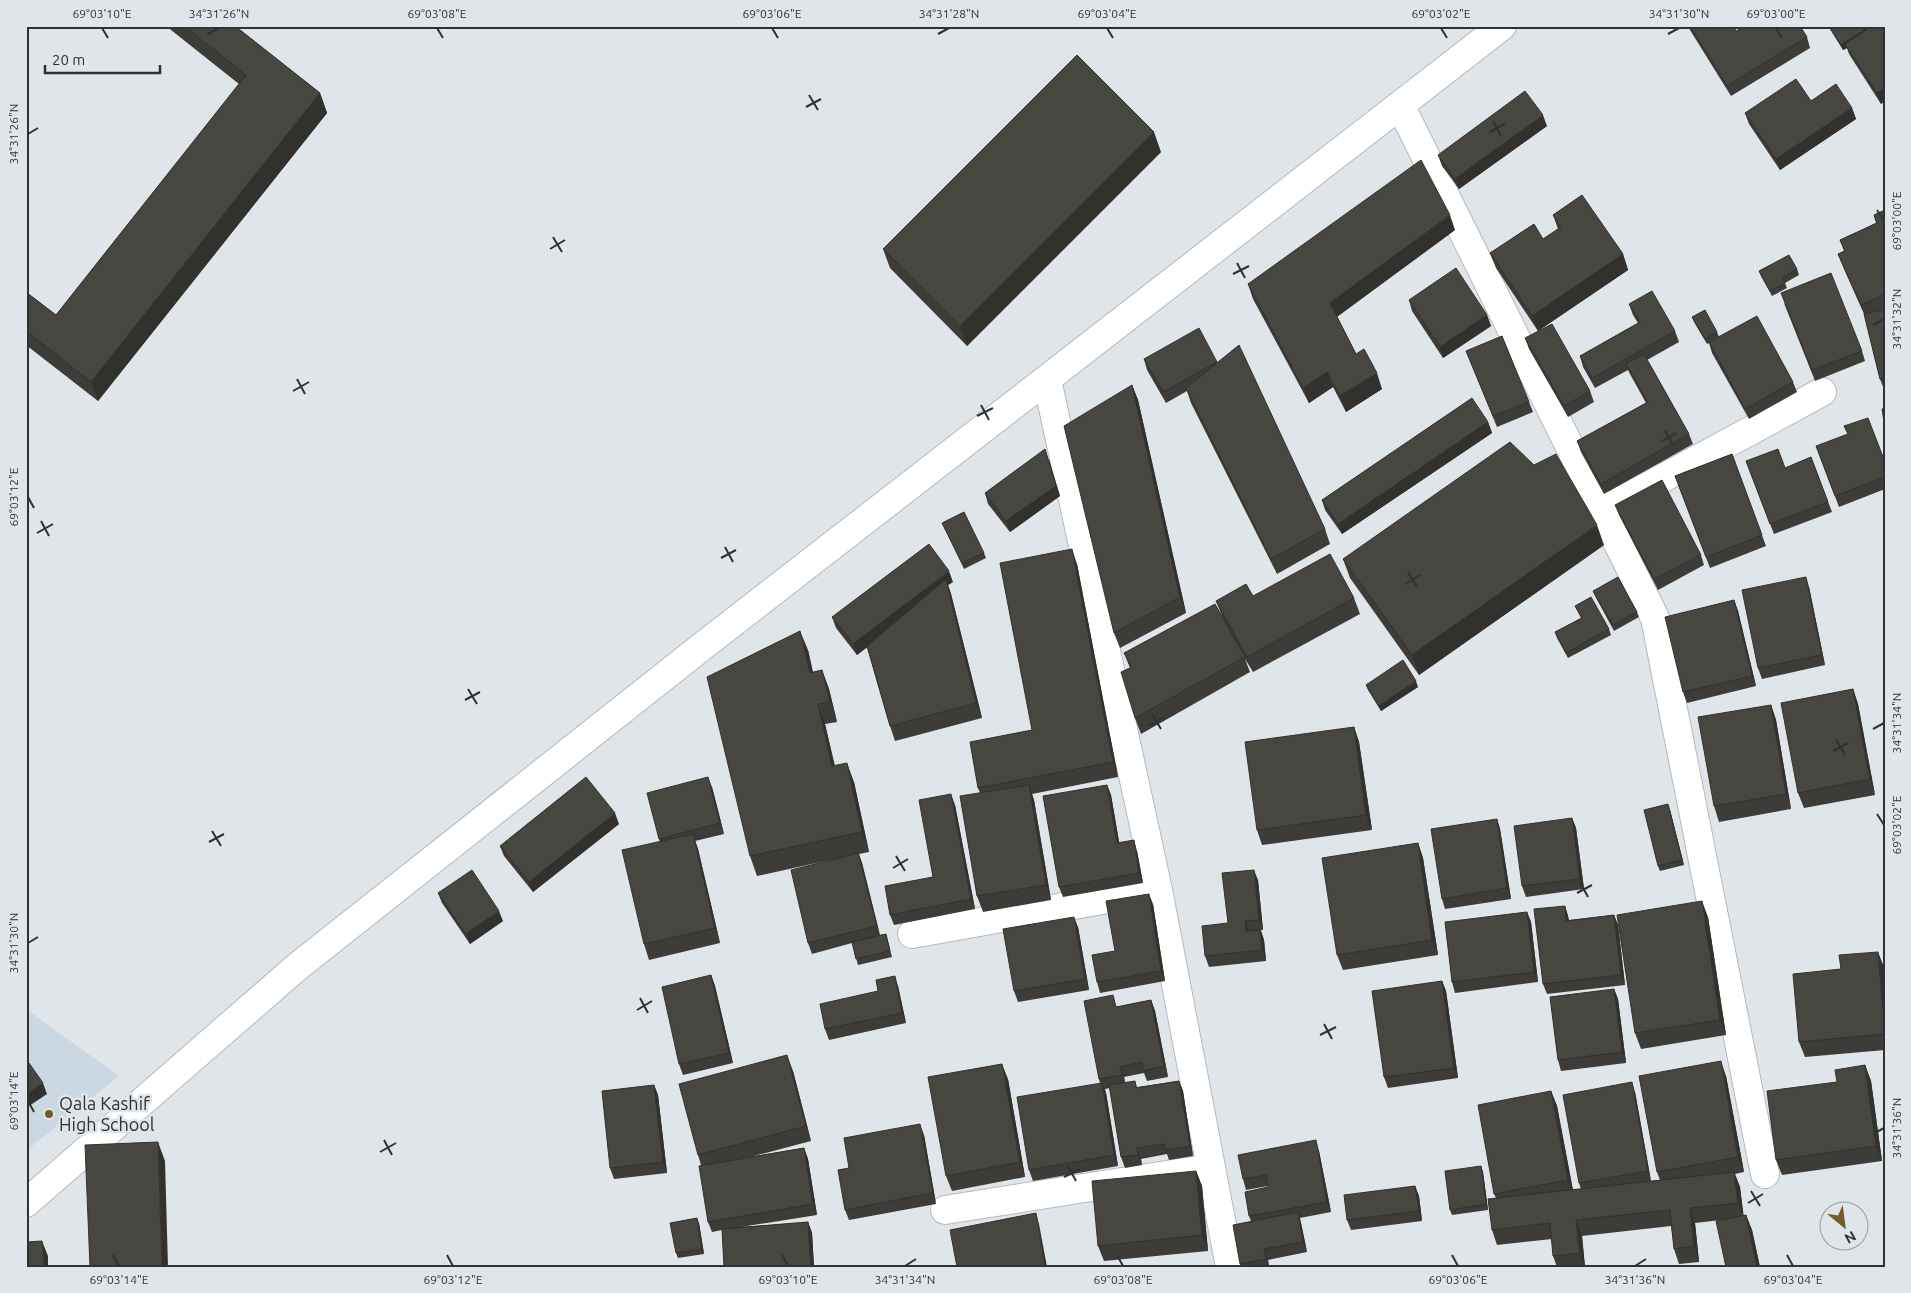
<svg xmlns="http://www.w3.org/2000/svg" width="1911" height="1293" font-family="Ubuntu,sans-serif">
<rect width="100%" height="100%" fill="#e0e5e9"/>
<path fill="#ccd8e1" d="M26,1009L119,1076L26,1151Z"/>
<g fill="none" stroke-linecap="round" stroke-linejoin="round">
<g stroke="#b4b9bd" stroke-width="30">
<path id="minor" d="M1400,105L1655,618L1765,1174
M1047,380L1158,890L1230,1267
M1602,511L1822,392
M912,934L1158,890
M26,1203L297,967L704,645L1502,26
M945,1210L1211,1168"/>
</g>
<use href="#minor" stroke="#fff" stroke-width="28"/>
</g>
<path fill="#3e3c38" d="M166,26H235L320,93L327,113L98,401L26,345V292L56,315L239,84Z
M1689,26H1733L1736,31L1807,37L1810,48L1731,96L1690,30Z
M1828,26H1885V101L1881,104L1849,54L1847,48L1843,50Z
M1811,101L1852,108L1856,119L1780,170L1749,124L1745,113Z
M1547,126L1459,189L1442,166L1438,155Z
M1161,152L967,346L890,268L883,249Z
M1885,210V392L1880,379L1864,314L1844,269L1838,254L1844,251L1840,240L1876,223L1874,215Z
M1553,215L1623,254L1628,270L1538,331L1496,268L1490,253L1543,239L1558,229Z
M1455,230L1337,317L1356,354L1382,389L1346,412L1333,387L1309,403L1253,299L1248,284Z
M1797,269L1799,275L1785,283L1787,288L1772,296L1761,276L1759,271Z
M1409,300L1487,315L1491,326L1443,358L1412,311Z
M1784,303L1862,351L1865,361L1815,381Z
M1629,304L1675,331L1679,342L1647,360L1689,434L1693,444L1604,494L1581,452L1577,441L1646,403L1630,374L1628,370L1595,388L1583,367L1580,356L1638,323L1633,315Z
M1692,317L1717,332L1719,337L1793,382L1797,392L1749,419L1712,353L1709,343L1707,344L1694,322Z
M1525,338L1590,391L1594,402L1568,417L1529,349Z
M1466,351L1529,402L1533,412L1497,427Z
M1144,359L1218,362L1325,529L1330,544L1277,574L1191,403L1187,391L1166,403L1147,370Z
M1132,385L1138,400L1186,613L1120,648L1114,633Z
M1488,422L1492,433L1342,534L1325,510L1322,500Z
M1816,446L1885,462V489L1839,507Z
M1732,454L1766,546L1710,568L1675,476Z
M1811,457L1832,512L1774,534L1746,461L1785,468Z
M1049,459L1060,496L1010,532L988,504L985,493Z
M1615,505L1701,555L1704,565L1658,590L1619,515Z
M942,523L984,553L986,558L964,569Z
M1604,545L1419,675L1350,578L1343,559Z
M1077,564L1118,777L1032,794L1034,800L1051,900L983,912L977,896L980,793L978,788L1032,730Z
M953,582L948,585L951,594L982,718L895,741L890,726L867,647L857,655L836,628L832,617Z
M1809,587L1825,665L1762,679L1758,668Z
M1593,591L1637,612L1639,617L1614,631L1595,596Z
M1253,596L1354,598L1360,614L1253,672L1245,659L1250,672L1141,734L1135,718L1130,668L1124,653L1222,616L1216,601Z
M1734,600L1738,611L1756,686L1687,703L1683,692Z
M1575,606L1609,629L1611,635L1568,658L1557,638L1555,632L1581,618Z
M808,650L813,672L822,670L829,689L837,722L825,724L835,766L854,782L869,852L859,854L862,863L880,935L886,934L892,957L858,965L852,943L812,954L808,943L830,860L757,876L750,856Z
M1366,685L1418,687L1381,711L1368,690Z
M1853,689L1858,704L1875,795L1804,808L1798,793Z
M1771,705L1776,720L1791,809L1719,822L1714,806Z
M1354,727L1359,742L1372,830L1262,845L1257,830Z
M1107,785L1111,795L1119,842L1137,851L1143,883L1063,897L1059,887Z
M712,787L724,834L695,841L698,849L720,943L649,960L644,944L660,842L659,839Z
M955,805L975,909L894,925L890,915L933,877Z
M1670,810L1684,865L1660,871L1658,866Z
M1572,818L1576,828L1584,889L1526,897L1522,886Z
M1497,819L1500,829L1511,899L1445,909L1442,899Z
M619,824L533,892L504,856L500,846Z
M1418,843L1423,858L1438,955L1343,970L1337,955Z
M1258,880L1263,930H1261L1264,940L1266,961L1209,967L1205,956Z
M438,893L503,921L470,944L442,903Z
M1153,904L1165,981L1100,993L1097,982L1115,951Z
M1565,906L1568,916L1569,920L1614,915L1618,925L1625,985L1547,994L1543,984Z
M1527,912L1531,922L1538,982L1455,993L1452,982Z
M1708,917L1726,1035L1641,1049L1635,1033Z
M1078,927L1089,990L1018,1002L1014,991Z
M1884,967L1885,981V1050L1805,1057L1799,1042Z
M711,975L715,986L733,1063L683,1075L679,1064Z
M1442,981L1446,991L1458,1078L1388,1088L1384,1077Z
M898,986L906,1023L829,1040L825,1029L878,991Z
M1614,989L1618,999L1626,1063L1561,1071L1558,1060Z
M1151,1000L1155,1011L1168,1077L1147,1081L1144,1073L1124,1077L1125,1083L1135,1081L1137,1087L1179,1081L1183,1091L1193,1156L1169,1160L1167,1154L1141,1159L1142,1165L1125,1168L1121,1157L1110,1088L1105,1089L1106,1093L1118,1166L1033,1181L1029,1170L1100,1083L1099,1079L1117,1007Z
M1865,1065L1871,1081L1882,1161L1782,1175L1776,1160L1837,1082Z
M793,1071L811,1141L754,1156L804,1148L808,1159L817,1215L741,1227L808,1222L812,1233L814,1267H724L722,1230L712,1232L708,1222L701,1165L698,1155Z
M1726,1076L1744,1172L1735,1174L1740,1187L1743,1216L1746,1215L1752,1230L1760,1267H1726L1721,1220L1695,1223L1699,1262L1679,1264L1674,1249L1671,1226L1582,1236L1585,1267H1557L1553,1256L1552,1239L1497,1245L1492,1230L1496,1198L1494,1194L1551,1091L1557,1106L1573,1190L1581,1189L1579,1183L1635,1092L1651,1181L1660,1180L1657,1172Z
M1008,1079L1025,1177L952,1191L946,1176Z
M654,1085L658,1095L667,1173L614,1179L610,1168Z
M924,1135L936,1204L849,1220L845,1210L849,1168Z
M1319,1151L1331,1212L1300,1218L1301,1223L1307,1252L1268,1260L1269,1267H1241L1240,1264L1251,1221L1249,1216L1268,1187V1186L1246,1190L1243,1179Z
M1481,1166L1483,1172L1488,1210L1452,1215L1450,1210Z
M1196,1171L1202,1186L1208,1251L1104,1261L1098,1246Z
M1415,1186L1419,1196L1422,1221L1351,1230L1347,1220Z
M699,1223L704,1254L678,1258L676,1253Z"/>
<path fill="#32312e" d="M1870,26H1872L1845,44L1847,48L1843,50L1841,45Z
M1885,88V101L1881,104L1877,93Z
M320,93L327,113L98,401L91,382Z
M1852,108L1856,119L1780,170L1776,159Z
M1543,115L1547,126L1459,189L1455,179Z
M1154,132L1161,152L967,346L960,326Z
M1450,215L1455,230L1335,318L1330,303Z
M1623,254L1628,270L1538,331L1532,316Z
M1487,315L1491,326L1443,358L1440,347Z
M1327,372L1333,387L1309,403L1303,388Z
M1377,373L1382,389L1346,412L1340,396Z
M1132,385L1138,400L1186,613L1180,597Z
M1488,422L1492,433L1342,534L1338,524Z
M1045,449L1060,496L1010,532L1006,521Z
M1597,525L1604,545L1419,675L1412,655Z
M1072,549L1077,564L1118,777L1113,762Z
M949,571L953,582L948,585L951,594L982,718L976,703L947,586L857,655L853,644Z
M1806,577L1809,587L1825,665L1822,655Z
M1734,600L1738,611L1756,686L1752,676Z
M800,631L808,650L817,692L810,673Z
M822,670L829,689L837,722L830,702Z
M1416,681L1418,687L1381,711L1379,706Z
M1853,689L1858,704L1875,795L1870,779Z
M818,704L825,724L839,786L832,766Z
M1771,705L1776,720L1791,809L1786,794Z
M1354,727L1359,742L1372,830L1366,815Z
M847,763L854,782L869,852L862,832Z
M708,777L712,787L724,834L720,823Z
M1029,785L1034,800L1051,900L1046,885Z
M1107,785L1111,795L1121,853L1117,843Z
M951,794L955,805L975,909L971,899Z
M1668,804L1670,810L1684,865L1682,860Z
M615,813L619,824L533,892L529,882Z
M1572,818L1576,828L1584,889L1580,879Z
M1497,819L1500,829L1511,899L1507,888Z
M693,834L698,849L720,943L715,928Z
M1134,840L1137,851L1143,883L1139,873Z
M1418,843L1423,858L1438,955L1432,940Z
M858,853L862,863L880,936L877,926Z
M1254,870L1258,880L1263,930L1259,920Z
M1149,894L1153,904L1165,981L1161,971Z
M1702,901L1708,917L1726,1035L1720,1020Z
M1565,906L1568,916L1570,931L1566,921Z
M499,911L503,921L470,944L466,934Z
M1527,912L1531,922L1538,982L1534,972Z
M1614,915L1618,925L1625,985L1621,975Z
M1074,917L1078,927L1089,990L1085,979Z
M1245,921L1249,931H1246Z
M1260,930L1264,940L1266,961L1262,950Z
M1878,952L1884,967L1885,981V1016L1883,1011Z
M711,975L715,986L733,1063L729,1053Z
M895,976L898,986L906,1023L902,1013Z
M1442,981L1446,991L1458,1078L1454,1068Z
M1614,989L1618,999L1626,1063L1622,1052Z
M1151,1000L1155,1011L1168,1077L1164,1066Z
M787,1055L793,1071L811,1141L806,1126Z
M1721,1061L1726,1076L1744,1172L1738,1157Z
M1002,1064L1008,1079L1025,1177L1020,1162Z
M1865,1065L1871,1081L1882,1161L1876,1146Z
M1120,1067L1124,1077L1126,1086L1122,1075Z
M1179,1081L1183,1091L1193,1156L1190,1146Z
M1632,1082L1635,1092L1651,1181L1648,1171Z
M43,1083L47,1094L26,1108V1095Z
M1102,1083L1106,1093L1118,1166L1114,1155Z
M654,1085L658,1095L667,1173L663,1162Z
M1551,1091L1557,1106L1574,1196L1568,1180Z
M920,1124L924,1135L936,1204L933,1193Z
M1316,1140L1319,1151L1331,1212L1327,1202Z
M158,1142L165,1161L168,1267H162Z
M804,1148L808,1159L817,1215L813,1204Z
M1137,1148L1141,1159L1142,1165L1138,1155Z
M1481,1166L1483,1172L1488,1210L1486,1204Z
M1196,1171L1202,1186L1208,1251L1202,1235Z
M1734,1172L1740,1187L1744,1218L1738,1203Z
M1415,1186L1419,1196L1422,1221L1419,1211Z
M1690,1208L1695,1223L1699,1262L1694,1246Z
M1298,1212L1301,1223L1307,1252L1303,1242Z
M1036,1213L1039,1224L1047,1267H1045Z
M1746,1215L1752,1230L1760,1267H1757Z
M697,1218L699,1223L704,1254L702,1249Z
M1576,1220L1582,1236L1585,1267L1580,1253Z
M808,1222L812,1233L814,1267H811Z
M42,1241L48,1256V1267H44Z
M1264,1249L1268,1260L1269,1267L1266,1259Z"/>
<path fill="#484641" stroke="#32312e" d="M184,26H235L320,93L91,382L26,331V292L56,315L246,75Z
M1690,26H1733L1736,31L1745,26H1774V27L1775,26H1800L1807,37L1727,86Z
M1829,26H1870L1841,45Z
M1872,26H1885V88L1877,93L1845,44Z
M1077,55L1154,132L960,326L883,249Z
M1796,79L1811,101L1836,84L1852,108L1776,159L1745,113Z
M1525,91L1543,115L1455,179L1438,155Z
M1421,160L1450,215L1330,303L1356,354L1364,349L1377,373L1340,396L1327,372L1303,388L1248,284Z
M1582,195L1623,254L1532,316L1490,253L1534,224L1543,239L1561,227L1553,215Z
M1885,210V294L1861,305L1838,254L1845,251L1840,240L1877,223L1874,215Z
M1789,255L1797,269L1782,278L1785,283L1770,291L1759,271Z
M1456,268L1487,315L1440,347L1409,300Z
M1831,273L1862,351L1812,370L1781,293Z
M1652,291L1675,331L1592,378L1580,356L1640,322L1629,304Z
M1885,309V378L1880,379L1864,314Z
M1705,310L1717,332L1705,339L1692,317Z
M1757,316L1793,382L1745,409L1709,342Z
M1552,324L1590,391L1564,406L1525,338Z
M1199,328L1217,362L1163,392L1144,359Z
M1502,336L1529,402L1493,416L1466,351Z
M1239,345L1325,529L1271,559L1186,388Z
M1644,354L1689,434L1601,484L1577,441L1648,402L1626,364Z
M1132,385L1180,597L1114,633L1064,426Z
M1472,398L1488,422L1338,524L1322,500Z
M1885,408V428L1882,409Z
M1868,418L1885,462V477L1835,496L1816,446L1848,434L1844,426Z
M1510,442L1534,465L1556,454L1597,525L1412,655L1343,559Z
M1045,449L1056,486L1006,521L985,493Z
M1778,449L1785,468L1811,457L1828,502L1770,524L1746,461Z
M1732,454L1762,535L1706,557L1675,476Z
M1662,480L1701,555L1654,579L1615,505Z
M964,512L984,553L962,563L942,523Z
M929,544L949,571L853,644L832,617Z
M1072,549L1113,762L978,788L970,742L1032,730L1000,563Z
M1330,554L1354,598L1247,657L1216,601L1246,584L1253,596Z
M1618,577L1637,612L1613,625L1593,591Z
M1806,577L1822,655L1758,668L1742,590Z
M946,579L976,703L890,726L867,646Z
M1591,597L1609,629L1566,653L1555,632L1582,618L1575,606Z
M1734,600L1752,676L1683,692L1665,617Z
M1215,604L1245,657L1135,718L1121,672L1132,667L1124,653Z
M800,631L810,673L822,670L830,702L818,704L832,766L847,763L862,832L750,856L707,677Z
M1403,660L1416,681L1379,706L1366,685Z
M1853,689L1870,779L1798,793L1781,703Z
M1771,705L1786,794L1714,806L1698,717Z
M1354,727L1366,815L1257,830L1245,742Z
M586,777L615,813L529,882L500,846Z
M708,777L720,823L659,839L647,793Z
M1029,785L1046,885L977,896L960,796Z
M1107,785L1117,843L1134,840L1139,873L1059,887L1043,796Z
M951,794L971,899L890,915L885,886L933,877L919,800Z
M1668,804L1682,860L1658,866L1644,810Z
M1572,818L1580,879L1522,886L1514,826Z
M1497,819L1507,888L1442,899L1431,829Z
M693,834L715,928L644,944L622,850Z
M1418,843L1432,940L1337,955L1322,858Z
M858,853L877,926L808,943L791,870Z
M472,870L499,911L466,934L438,893Z
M1254,870L1259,920L1245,921L1246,931L1260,930L1262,950L1205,956L1202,926L1228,923L1222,873Z
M1149,894L1161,971L1097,982L1092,955L1115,951L1106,901Z
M1702,901L1720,1020L1635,1033L1617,915Z
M1565,906L1566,921L1614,915L1621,975L1543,984L1534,909Z
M1527,912L1534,972L1452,982L1445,922Z
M1074,917L1085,979L1014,991L1003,929Z
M886,934L890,951L856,959L852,942Z
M1878,952L1883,1011H1885V1034L1799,1042L1793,974L1841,969L1839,955Z
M711,975L729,1053L679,1064L662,987Z
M895,976L902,1013L825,1029L820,1004L878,991L876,980Z
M1442,981L1454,1068L1384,1077L1372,991Z
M1614,989L1622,1052L1558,1060L1550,997Z
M1113,995L1116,1007L1151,1000L1164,1066L1143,1071L1142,1062L1120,1067L1122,1075L1099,1079L1084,1001Z
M787,1055L806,1126L698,1155L679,1084Z
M1721,1061L1738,1157L1657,1172L1639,1076Z
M29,1063L43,1083L26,1095V1065Z
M1002,1064L1020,1162L946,1176L928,1077Z
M1865,1065L1876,1146L1776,1160L1767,1091L1837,1082L1835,1070Z
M1135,1081L1136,1088L1179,1081L1190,1146L1165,1150L1164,1144L1137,1148L1138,1155L1121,1157L1109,1085Z
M1632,1082L1648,1171L1579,1183L1563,1095Z
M1102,1083L1114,1155L1029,1170L1017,1097Z
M654,1085L663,1162L610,1168L602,1091Z
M1551,1091L1568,1180L1494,1194L1478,1105Z
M920,1124L933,1193L845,1210L838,1170L849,1168L844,1138Z
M1316,1140L1327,1202L1249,1216L1245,1192L1268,1187L1266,1175L1243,1179L1238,1155Z
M158,1142L162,1267H90L85,1145Z
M804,1148L813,1204L708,1222L699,1166Z
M1481,1166L1486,1204L1450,1210L1445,1171Z
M1196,1171L1202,1235L1098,1246L1092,1181Z
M1734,1172L1738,1203L1690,1208L1694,1246L1674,1249L1670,1210L1576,1220L1580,1253L1553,1256L1550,1223L1492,1230L1488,1199Z
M1415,1186L1419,1211L1347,1220L1344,1195Z
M1298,1212L1303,1242L1264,1249L1266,1259L1240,1264L1233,1225Z
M1036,1213L1045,1267H957L950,1230Z
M1746,1215L1757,1267H1726L1716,1221Z
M697,1218L702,1249L676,1253L670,1223Z
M808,1222L811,1267H724L722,1229Z
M42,1241L44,1267H26V1242Z"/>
<path fill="none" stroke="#2f3132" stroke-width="2" d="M102,28L108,38M437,28L443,38M772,28L778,38M1107,28L1113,38M1441,28L1447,38M1776,28L1782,38M208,34L219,28M938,34L949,28M1668,34L1679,28M809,95L818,110M806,107L821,99M1493,121L1501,136M1490,132L1505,124M28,134L38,128M1877,210L1884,221M553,237L562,252M550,249L565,240M1237,263L1245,278M1233,274L1249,266M1873,325L1884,319M297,379L305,394M293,391L309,382M981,405L989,420M977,416L993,408M1665,430L1673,445M1661,442L1676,433M28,497L34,508M41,521L49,536M37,533L53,524M725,547L733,562M721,558L736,550M1408,572L1417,587M1405,584L1420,575M468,689L477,704M465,700L480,692M1152,714L1161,729M1149,726L1164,717M1873,729L1884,723M1836,740L1845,755M1833,751L1848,743M1877,814L1884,825M212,831L221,846M209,842L224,834M896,856L905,871M893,868L908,859M1580,882L1588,897M1577,893L1592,885M28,943L38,937M640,998L648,1013M637,1010L652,1001M1324,1024L1332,1039M1320,1035L1336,1027M28,1101L34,1112M1873,1134L1884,1128M384,1140L392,1155M380,1152L396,1143M1068,1166L1076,1181M1064,1177L1080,1169M1751,1191L1760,1206M1748,1203L1763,1194M113,1255L119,1266M447,1255L453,1266M782,1255L788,1266M1117,1255L1123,1266M1452,1255L1458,1266M1787,1255L1793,1266M905,1266L916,1259M1635,1266L1646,1259"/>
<circle fill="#715b2b" stroke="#e0e5e9" stroke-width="2" cx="49" cy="1114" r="5"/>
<g text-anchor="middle" stroke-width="5" stroke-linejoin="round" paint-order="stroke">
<g font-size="18" fill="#2f3132" stroke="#e0e5e9" text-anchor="start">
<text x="59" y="1110">Qala Kashif<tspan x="59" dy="21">High School</tspan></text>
</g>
</g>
<rect width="1911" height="1293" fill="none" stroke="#e0e5e9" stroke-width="55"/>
<g transform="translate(1844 1226) rotate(151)"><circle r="24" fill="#e0e5e9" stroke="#999da0"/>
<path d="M0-4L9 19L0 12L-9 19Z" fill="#715b2b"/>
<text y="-8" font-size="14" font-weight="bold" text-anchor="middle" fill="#2f3132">N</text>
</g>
<path d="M45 65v8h115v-8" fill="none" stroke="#2f3132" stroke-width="2.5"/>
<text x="52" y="65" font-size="15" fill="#2f3132" stroke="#e0e5e9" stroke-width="4" paint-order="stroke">20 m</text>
<rect x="28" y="28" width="1856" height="1238" fill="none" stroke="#2f3132" stroke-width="2"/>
<g font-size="12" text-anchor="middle" fill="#2f3132">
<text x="102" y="18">69°03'10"E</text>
<text x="219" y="18">34°31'26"N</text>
<text x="437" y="18">69°03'08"E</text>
<text x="772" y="18">69°03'06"E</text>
<text x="949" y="18">34°31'28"N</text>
<text x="1107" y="18">69°03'04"E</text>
<text x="1441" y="18">69°03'02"E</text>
<text x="1679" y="18">34°31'30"N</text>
<text x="1776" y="18">69°03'00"E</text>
<text transform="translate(14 134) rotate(-90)" y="4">34°31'26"N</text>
<text transform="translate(1897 221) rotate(-90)" y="4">69°03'00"E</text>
<text transform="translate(1897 319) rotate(-90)" y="4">34°31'32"N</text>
<text transform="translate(14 497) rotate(-90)" y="4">69°03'12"E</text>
<text transform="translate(1897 723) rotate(-90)" y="4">34°31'34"N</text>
<text transform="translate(1897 825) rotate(-90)" y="4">69°03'02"E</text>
<text transform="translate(14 943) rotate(-90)" y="4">34°31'30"N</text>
<text transform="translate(14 1101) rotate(-90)" y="4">69°03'14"E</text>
<text transform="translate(1897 1128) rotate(-90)" y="4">34°31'36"N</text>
<text x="119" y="1284">69°03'14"E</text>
<text x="453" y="1284">69°03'12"E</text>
<text x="788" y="1284">69°03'10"E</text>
<text x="905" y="1284">34°31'34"N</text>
<text x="1123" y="1284">69°03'08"E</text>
<text x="1458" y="1284">69°03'06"E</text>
<text x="1635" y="1284">34°31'36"N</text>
<text x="1793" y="1284">69°03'04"E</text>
</g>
</svg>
